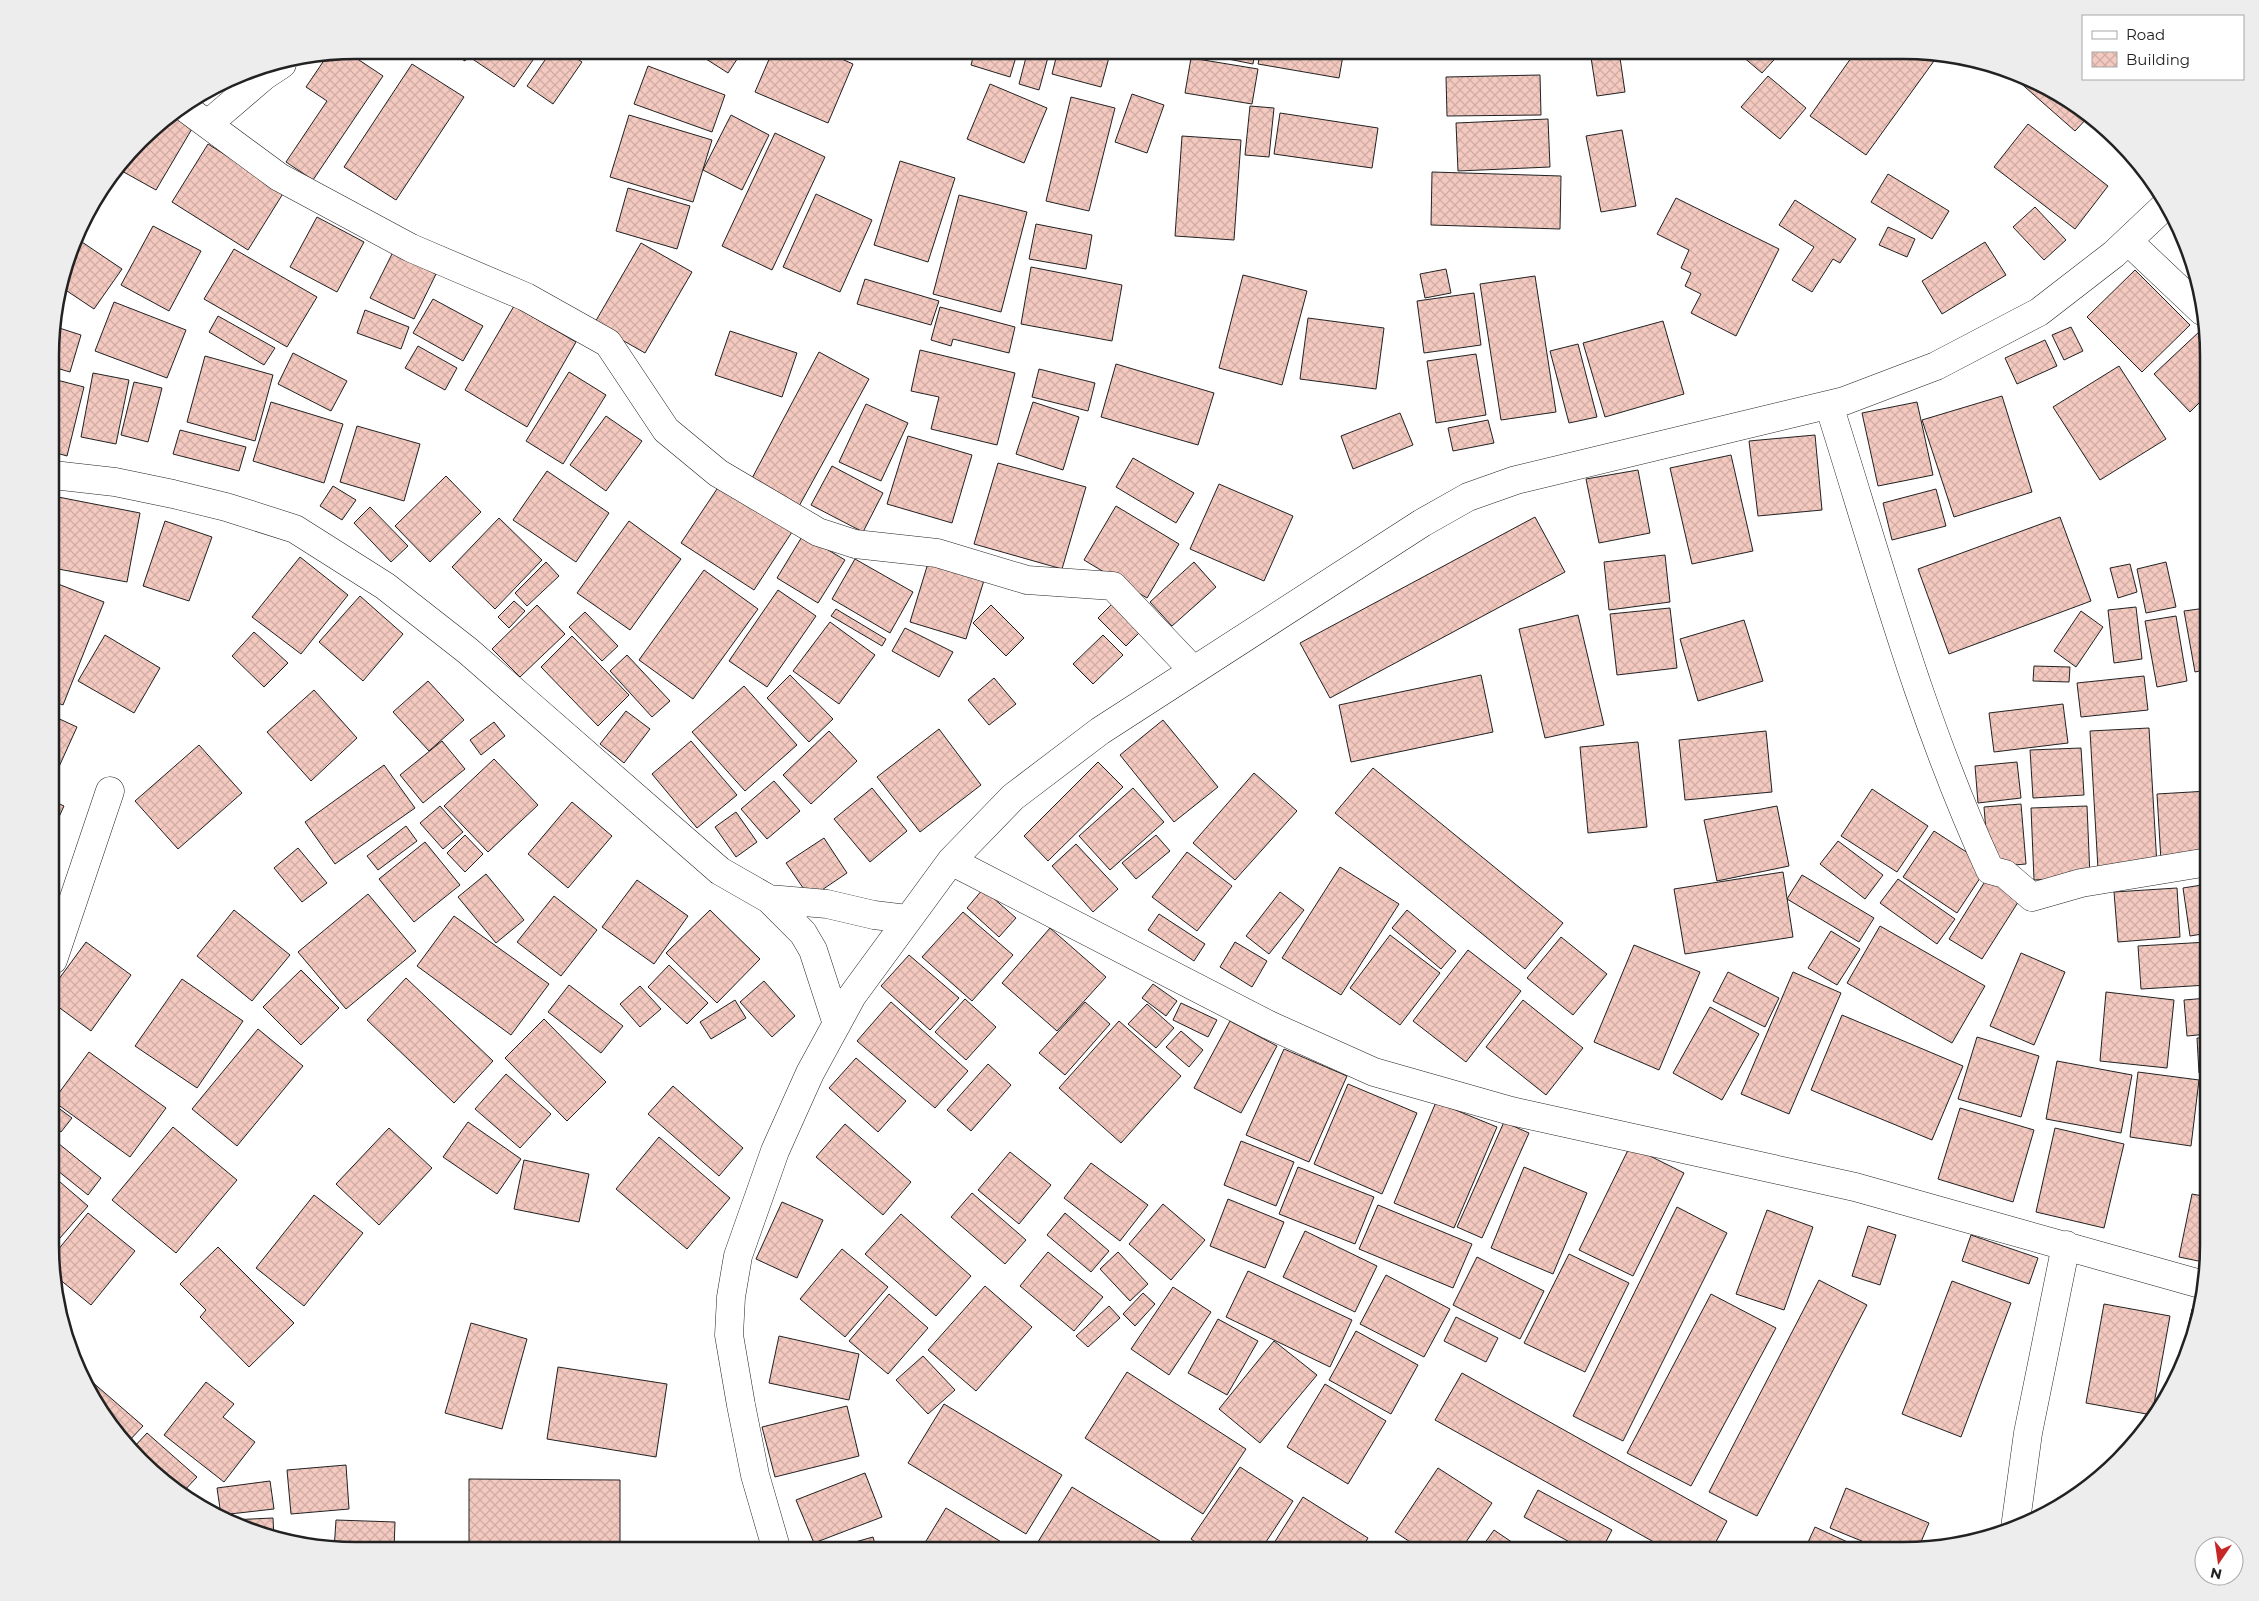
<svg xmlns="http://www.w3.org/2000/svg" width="2259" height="1601" font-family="Montserrat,sans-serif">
<defs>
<pattern id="building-cross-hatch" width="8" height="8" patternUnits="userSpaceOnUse" patternTransform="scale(1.25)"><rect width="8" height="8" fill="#f3c9c0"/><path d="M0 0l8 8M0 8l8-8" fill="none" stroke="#d0aca5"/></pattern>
</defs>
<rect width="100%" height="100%" fill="#fff"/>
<path fill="url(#building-cross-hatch)" stroke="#222" d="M446,50H471L465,61Z
M476,50H540L514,87L471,58Z
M552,50H564L582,62L553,104L527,86Z
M692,50H743L728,73Z
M773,50H821L853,64L828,123L755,92Z
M975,50H1018L1010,77L971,65Z
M1028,50H1050L1039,90L1019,84Z
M1058,50H1111L1101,87L1052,74Z
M1199,50H1255L1253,64L1198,53Z
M1261,50H1344L1339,78L1258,64Z
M1450,50H1553V54Z
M1590,51H1619L1625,92L1597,96Z
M1747,51H1782L1762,73L1742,56Z
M1856,51H1923L1939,54L1866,155L1810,116Z
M347,52L383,76L313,180L286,162L327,101L306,87L327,56Z
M1191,58L1258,69L1252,104L1185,93Z
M412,64L464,97L396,200L344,167Z
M648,66L725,95L712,132L634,104Z
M2022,74L2090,113L2091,114L2075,131L2017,80Z
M1540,75L1541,115L1447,116L1446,77Z
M1768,76L1806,108L1780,139L1741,107Z
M990,84L1047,108L1024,163L967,139Z
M1132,94L1164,105L1147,153L1115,142Z
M1071,97L1115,108L1089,211L1046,201Z
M1250,106L1274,108L1269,157L1245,155Z
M178,111L196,122L156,190L120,170L154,126Z
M1280,113L1378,128L1372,168L1274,154Z
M629,115L712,140L693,202L610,177Z
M731,115L769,135L742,190L703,170Z
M1548,119L1550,167L1458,171L1456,123Z
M2028,124L2108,186L2075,229L1994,167Z
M1622,130L1636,206L1601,212L1586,136Z
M775,133L825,157L772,270L722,246Z
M1182,136L1241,140L1234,240L1175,236Z
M208,144L284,192L248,250L172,202Z
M900,161L955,178L928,262L874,245Z
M1432,172L1561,176L1560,229L1431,225Z
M1888,174L1949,211L1932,239L1871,202Z
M628,188L690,206L677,249L616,231Z
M816,194L872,220L840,292L783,267Z
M959,195L1027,212L1001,312L933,294Z
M1676,198L1779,249L1736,336L1691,313L1701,294L1685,286L1691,273L1681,268L1689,250L1657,234Z
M1795,200L1856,239L1840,263L1833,259L1812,292L1792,280L1814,247L1779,225Z
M2035,207L2066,240L2044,260L2013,227Z
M317,217L364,242L337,292L290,267Z
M1036,224L1092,235L1086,269L1029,259Z
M153,226L201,251L169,311L121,285Z
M1888,227L1915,239L1907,257L1879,245Z
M76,238L122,269L94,309L61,287Z
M1985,242L2006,275L1942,314L1922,281Z
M641,243L692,272L645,353L594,324Z
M234,249L317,297L287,347L204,299Z
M393,252L436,274L414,319L370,298Z
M1031,267L1122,285L1112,341L1021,324Z
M1446,269L1451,293L1425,298L1420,274Z
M2135,270L2190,325L2142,372L2087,317Z
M1243,275L1307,291L1282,385L1219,368Z
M1535,276L1556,412L1501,420L1480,284Z
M865,279L939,301L931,325L857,304Z
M1474,293L1481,345L1424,353L1417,301Z
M433,299L483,326L463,361L413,333Z
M114,302L186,330L167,378L95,351Z
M514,306L576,342L527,427L465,390Z
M940,307L1015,327L1009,353L953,339L951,346L931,340Z
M365,310L409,327L401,349L357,333Z
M218,316L275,348L264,365L209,332Z
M1308,318L1384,328L1376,389L1300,379Z
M1663,321L1684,394L1605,417L1583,343Z
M53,326L81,335L70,372L53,367Z
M2071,327L2083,351L2064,360L2052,335Z
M730,331L797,353L782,397L715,375Z
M2200,331L2208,340V394L2190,412L2154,374Z
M2045,340L2057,366L2017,384L2005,358Z
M1578,344L1597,417L1569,423L1550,351Z
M418,346L457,368L445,390L405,368Z
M920,350L1015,373L997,445L931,429L939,397L911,391Z
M819,352L869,379L798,508L750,482Z
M293,353L347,381L331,411L278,384Z
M1476,354L1486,415L1436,423L1427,361Z
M205,356L273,375L255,441L187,422Z
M1116,364L1214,393L1198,445L1101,417Z
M2119,366L2166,439L2100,480L2053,407Z
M1039,369L1095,383L1088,411L1032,397Z
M569,372L606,395L563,464L526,441Z
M93,373L129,380L116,444L81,437Z
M53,379L84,387L67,456L53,452Z
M134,382L162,388L148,442L121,435Z
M2002,396L2032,492L1954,517L1922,420Z
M271,402L343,424L324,483L253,461Z
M1033,402L1079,417L1063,470L1016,454Z
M1917,402L1933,475L1878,486L1862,413Z
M866,404L908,423L881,481L839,462Z
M1400,413L1413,445L1353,469L1341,436Z
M606,416L642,441L606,491L570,465Z
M1488,420L1494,443L1453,451L1448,428Z
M357,426L420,444L404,501L340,482Z
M180,430L246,447L239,471L173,454Z
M1815,435L1822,510L1758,516L1749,441Z
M908,436L972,455L952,523L887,504Z
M1731,455L1753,551L1692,564L1670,468Z
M1133,458L1194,493L1176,523L1116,487Z
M998,463L1086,487L1062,569L974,544Z
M832,466L883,493L863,532L811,505Z
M1638,470L1650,533L1599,543L1586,479Z
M547,471L609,513L576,562L513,520Z
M446,476L481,512L430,562L395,526Z
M721,483L794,529L754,590L681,543Z
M1219,484L1293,516L1264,581L1190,549Z
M333,486L356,500L342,520L320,506Z
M1936,489L1946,526L1892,540L1883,503Z
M53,496L140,513L127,582L53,568Z
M1116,506L1179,544L1147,598L1084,560Z
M370,507L408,546L391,562L354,523Z
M1535,517L1565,572L1330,698L1300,643Z
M2060,517L2091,601L1949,654L1918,569Z
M499,518L542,560L495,609L452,567Z
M165,521L212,537L189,601L143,586Z
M629,521L681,559L630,630L577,593Z
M803,535L845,560L818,603L777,578Z
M1665,555L1670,602L1609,610L1604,562Z
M300,557L348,595L301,654L252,617Z
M855,559L913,592L890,633L832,599Z
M929,560L985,577L966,639L910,622Z
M546,562L559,576L527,606L515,593Z
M1194,562L1216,587L1172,626L1150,602Z
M2166,562L2176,607L2146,613L2137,569Z
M2130,564L2137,592L2118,598L2110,568Z
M704,570L758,609L693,699L639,660Z
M53,582L104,602L63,705L53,701Z
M778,590L816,616L767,687L729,661Z
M360,596L403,634L363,681L319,642Z
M1116,600L1144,628L1126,646L1098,618Z
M514,601L525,611L509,628L498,617Z
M537,605L565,634L520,677L492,649Z
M991,605L1024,638L1006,656L973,623Z
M2136,607L2142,659L2114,663L2108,610Z
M1670,608L1677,668L1617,675L1610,614Z
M2206,608L2208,623V669L2195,672L2184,611Z
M836,609L886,639L882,646L831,616Z
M2081,611L2103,627L2076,667L2054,651Z
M585,612L618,646L602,661L569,627Z
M1578,615L1604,725L1545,738L1519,629Z
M2176,616L2187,681L2157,687L2145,621Z
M1744,620L1763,681L1698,701L1680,639Z
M830,622L875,655L839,704L793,671Z
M905,628L953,652L939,677L892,651Z
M254,632L288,663L264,687L232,656Z
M105,635L160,668L134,713L78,681Z
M1103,635L1123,655L1093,684L1073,664Z
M572,636L629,695L598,726L541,667Z
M627,655L670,701L652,717L610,671Z
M2034,666L2070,667L2069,682L2033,681Z
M790,675L833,719L809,742L767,698Z
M1481,675L1493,732L1351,762L1339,705Z
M2144,676L2148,710L2081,717L2077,683Z
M994,678L1016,704L989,725L968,700Z
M428,681L464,720L429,751L393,712Z
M744,686L797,745L745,791L692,732Z
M314,690L357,738L311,781L267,732Z
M2063,704L2068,743L1994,752L1989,713Z
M626,711L650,729L624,763L600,744Z
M53,716L77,727L53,780Z
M1163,720L1218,787L1174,822L1120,755Z
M494,722L505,736L481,755L470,740Z
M2149,728L2157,866L2098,869L2090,731Z
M939,729L981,785L920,832L877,777Z
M829,731L857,761L811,804L783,775Z
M1766,731L1772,792L1685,800L1679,740Z
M442,741L465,769L423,803L400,775Z
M691,741L737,795L697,828L652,774Z
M1638,742L1647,827L1588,833L1580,747Z
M199,745L242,793L178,849L135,801Z
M2081,748L2084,795L2033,798L2030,750Z
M494,759L538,805L488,852L444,806Z
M1098,762L1123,787L1048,861L1024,836Z
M2017,762L2021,798L1978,803L1975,766Z
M384,765L415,808L335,864L305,822Z
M1373,768L1563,923L1525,969L1335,813Z
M1254,773L1297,811L1235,880L1193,843Z
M774,781L800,811L767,839L741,809Z
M872,788L907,831L870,862L834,819Z
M1133,788L1164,822L1110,870L1079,836Z
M1872,789L1928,826L1897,872L1841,836Z
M2208,791V859L2161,861L2157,794Z
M53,801L64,806L53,830Z
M572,802L612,836L568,888L528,854Z
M2021,804L2026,864L1989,867L1984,807Z
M440,806L463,832L443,849L420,823Z
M1777,806L1789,866L1717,881L1704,820Z
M2087,806L2090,877L2034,880L2031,808Z
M736,812L757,842L736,857L715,827Z
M406,826L417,841L378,870L367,856Z
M1934,831L1988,866L1957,913L1903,877Z
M465,835L483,854L465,872L447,853Z
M1156,835L1170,851L1136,879L1122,863Z
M824,838L847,873L810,898L786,863Z
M1838,841L1883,875L1865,899L1820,864Z
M425,842L460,885L414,922L379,879Z
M1076,844L1118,889L1093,912L1052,866Z
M298,848L327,883L302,902L274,868Z
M1187,852L1232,886L1197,931L1152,897Z
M1340,867L1399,904L1341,995L1282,958Z
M1783,872L1793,937L1685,954L1674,889Z
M486,874L524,920L496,943L458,897Z
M1802,875L1874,918L1859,942L1787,899Z
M1989,875L2022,896L1982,959L1949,939Z
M1898,879L1955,919L1937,944L1880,903Z
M637,880L688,916L654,964L602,927Z
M2208,884V933L2190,936L2183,888Z
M2177,888L2180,937L2118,942L2114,892Z
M983,889L1016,918L999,937L967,908Z
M1280,892L1304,910L1269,954L1246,936Z
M368,894L416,951L346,1009L298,952Z
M554,896L597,930L561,976L517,942Z
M234,910L290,955L252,1001L197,956Z
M710,910L760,959L717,1003L666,953Z
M1407,910L1456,951L1441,969L1392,928Z
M963,912L1013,955L972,1001L922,957Z
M1159,914L1205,944L1194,961L1148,930Z
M454,916L549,984L511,1035L417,966Z
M1880,926L1985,986L1952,1043L1847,983Z
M1050,928L1106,977L1057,1031L1002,983Z
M1831,931L1860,949L1837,985L1808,968Z
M1390,935L1440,973L1400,1025L1350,988Z
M1561,937L1607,974L1573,1015L1527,978Z
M86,942L131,975L91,1031L53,1003V987Z
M1235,942L1267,961L1252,987L1220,967Z
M2208,942V985L2141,989L2138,946Z
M1634,945L1700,972L1659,1070L1594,1042Z
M1468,950L1521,991L1466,1062L1413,1021Z
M2021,953L2065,972L2034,1045L1990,1026Z
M909,955L959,998L930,1030L881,986Z
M669,965L708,1003L687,1024L648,987Z
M301,970L339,1008L301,1045L263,1007Z
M1728,972L1779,998L1765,1027L1713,1001Z
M1793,972L1841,993L1789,1114L1741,1094Z
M406,978L493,1061L454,1103L367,1020Z
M182,979L243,1021L197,1088L135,1046Z
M764,981L795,1016L772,1037L740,1002Z
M1153,984L1177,1001L1166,1016L1142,998Z
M569,985L623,1026L601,1053L548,1012Z
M640,986L661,1009L640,1027L620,1004Z
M2106,992L2174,1000L2167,1068L2100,1061Z
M2208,998V1034L2187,1036L2184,1000Z
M965,999L996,1027L966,1060L935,1032Z
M735,1000L746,1018L711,1039L700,1022Z
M1523,1000L1583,1048L1546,1095L1486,1047Z
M891,1002L968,1071L935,1108L857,1041Z
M1085,1002L1110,1024L1065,1075L1039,1053Z
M1181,1003L1217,1020L1208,1037L1173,1020Z
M1147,1004L1174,1028L1156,1048L1128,1024Z
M1710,1007L1759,1034L1722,1100L1673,1073Z
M1842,1015L1963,1066L1932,1140L1811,1090Z
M544,1019L606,1082L567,1121L505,1058Z
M1119,1021L1181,1076L1121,1143L1059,1088Z
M1230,1021L1277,1046L1241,1113L1194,1088Z
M258,1029L303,1066L237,1146L192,1109Z
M1181,1031L1203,1050L1189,1067L1166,1047Z
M1977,1037L2039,1056L2021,1117L1958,1099Z
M2197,1038H2208V1072L2199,1073Z
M1284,1049L1347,1076L1309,1162L1246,1135Z
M89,1052L166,1108L130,1157L53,1101Z
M856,1058L906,1101L878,1132L829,1088Z
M2057,1061L2132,1075L2121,1133L2046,1119Z
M988,1064L1011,1085L971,1131L947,1110Z
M2138,1072L2199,1080L2191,1146L2130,1137Z
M506,1074L551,1114L520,1148L475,1109Z
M2202,1083H2208V1120H2202Z
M1348,1084L1417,1113L1382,1194L1314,1164Z
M673,1086L743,1148L719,1176L648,1114Z
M1436,1102L1497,1127L1454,1228L1394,1203Z
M53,1104L72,1118L61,1132L53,1126Z
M1960,1108L2034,1130L2013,1202L1938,1179Z
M468,1122L521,1159L497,1194L443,1157Z
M1504,1122L1529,1133L1482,1238L1457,1227Z
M845,1124L911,1182L883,1215L816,1157Z
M173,1127L237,1180L176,1253L112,1200Z
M389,1128L432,1168L379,1225L336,1184Z
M2055,1128L2124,1144L2104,1228L2036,1212Z
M659,1137L730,1198L687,1249L616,1189Z
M53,1139L101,1178L88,1195L53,1167Z
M1241,1141L1294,1162L1276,1206L1224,1185Z
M2207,1142H2208V1192L2202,1191Z
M1630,1146L1684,1173L1633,1276L1579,1250Z
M1010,1152L1051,1185L1019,1224L978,1190Z
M524,1160L589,1174L579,1222L514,1209Z
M1091,1163L1148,1205L1120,1241L1064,1198Z
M1298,1167L1374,1197L1355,1244L1279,1214Z
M1524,1167L1587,1193L1553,1274L1491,1248Z
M53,1176L88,1206L53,1246Z
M972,1193L1026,1240L1005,1264L951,1217Z
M2192,1194L2208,1197V1263L2179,1257Z
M314,1195L363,1233L304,1306L256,1268Z
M1228,1199L1284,1222L1265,1268L1210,1246Z
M782,1202L823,1220L797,1278L756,1259Z
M1163,1204L1205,1240L1171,1280L1129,1244Z
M1378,1205L1472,1244L1453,1288L1359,1249Z
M1677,1207L1727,1233L1623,1441L1573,1416Z
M1767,1210L1813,1227L1784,1310L1736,1294Z
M88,1213L135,1251L91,1305L53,1274V1256Z
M1065,1213L1109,1251L1091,1272L1047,1235Z
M901,1214L971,1276L936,1316L865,1254Z
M1868,1226L1896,1235L1880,1285L1852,1276Z
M1305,1231L1377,1266L1355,1312L1283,1277Z
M1971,1235L2038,1258L2029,1284L1962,1261Z
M218,1247L294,1323L249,1367L200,1317L206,1310L180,1284Z
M842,1249L888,1287L845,1337L800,1299Z
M1048,1252L1103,1297L1074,1331L1020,1286Z
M1118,1252L1148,1284L1130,1301L1100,1269Z
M1569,1254L1629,1283L1585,1372L1524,1343Z
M1477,1257L1544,1291L1520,1339L1453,1305Z
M1248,1271L1352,1320L1330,1367L1226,1317Z
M1386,1275L1450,1309L1424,1357L1360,1324Z
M1819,1280L1867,1305L1757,1516L1709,1492Z
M1952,1281L2011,1303L1961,1437L1902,1414Z
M985,1286L1032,1327L976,1391L928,1350Z
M1173,1287L1211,1312L1169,1375L1131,1349Z
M1143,1293L1155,1304L1135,1326L1123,1314Z
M889,1294L928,1328L888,1374L849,1341Z
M1711,1294L1776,1328L1691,1486L1627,1453Z
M2104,1304L2170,1316L2152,1415L2086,1403Z
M1109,1306L1120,1318L1088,1347L1076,1336Z
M2192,1309L2199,1310L2193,1344L2179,1370Z
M1456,1317L1498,1338L1486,1362L1444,1341Z
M1218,1319L1258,1341L1227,1395L1188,1373Z
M471,1323L527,1339L502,1429L445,1413Z
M1356,1331L1418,1365L1391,1414L1329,1380Z
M779,1336L859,1354L849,1400L769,1383Z
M1274,1341L1317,1375L1260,1443L1219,1409Z
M923,1356L955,1390L928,1414L896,1380Z
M558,1367L667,1384L656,1457L547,1439Z
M1127,1372L1246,1449L1203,1514L1085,1438Z
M1462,1373L1727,1521L1711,1551H1670L1435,1420Z
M83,1374L143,1426L129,1441L91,1398Z
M206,1382L234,1404L223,1417L255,1442L224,1482L164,1435Z
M1325,1384L1386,1421L1348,1484L1287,1447Z
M944,1404L1062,1475L1026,1534L908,1463Z
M847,1406L859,1456L775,1477L762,1427Z
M147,1433L197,1477L181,1494L169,1488L134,1447Z
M346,1465L349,1509L291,1514L287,1470Z
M1240,1467L1293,1501L1260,1551H1208L1191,1539Z
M1438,1468L1492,1503L1460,1551H1424L1395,1532Z
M865,1473L882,1517L814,1543L796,1500Z
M469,1479L620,1480V1550H469Z
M270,1481L274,1509L221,1515L217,1488Z
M1072,1487L1176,1551H1046L1036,1545Z
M1846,1488L1929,1523L1918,1549L1886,1551L1830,1528Z
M1538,1490L1612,1530L1601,1551H1586L1524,1517Z
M1303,1497L1368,1538L1360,1551H1269Z
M946,1508L1011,1548L1009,1551H920Z
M273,1518L274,1538L257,1535L230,1520Z
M336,1520L395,1522L394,1550H334Z
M1815,1527L1867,1551H1804Z
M1494,1530L1525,1551H1479Z
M873,1537L877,1551H823Z"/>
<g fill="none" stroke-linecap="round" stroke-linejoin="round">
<g stroke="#222" stroke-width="29">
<path id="minor" d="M184,107L279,177L411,248L526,297L608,343L666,430L718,473L818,532L855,544L937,553L1027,580L1113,586L1193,670
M208,124L264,76L282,64
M2128,241L2202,311
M1829,405C1878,560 1921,721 1990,870L2005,874L2032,897L2081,883L2208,862
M53,475L115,482L173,494L226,507L295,529L385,586L468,651L720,871L769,899L827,904L874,915L907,919
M951,861L1269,1025L1374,1072L1511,1111L1855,1187L2204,1285
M769,899L803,933L813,950L837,1024
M53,960L110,791
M2015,1528L2028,1433L2066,1245
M777,1551L755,1475L741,1405L729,1335L731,1297L738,1256L775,1151L810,1073L852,996L951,861L1013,797L1100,731L1422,523L1468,497L1516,480L1844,401L1936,366L2039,312L2114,254L2167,204"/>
</g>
<use href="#minor" stroke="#fff" stroke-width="28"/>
</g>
<path d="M0 0H2259V1601H0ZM356 59H1903A297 297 0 0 1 2200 356V1245A297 297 0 0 1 1903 1542H356A297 297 0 0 1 59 1245V356A297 297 0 0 1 356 59Z" fill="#ededed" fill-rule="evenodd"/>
<path fill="none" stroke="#222" stroke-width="2.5" d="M356 59H1903A297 297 0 0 1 2200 356V1245A297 297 0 0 1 1903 1542H356A297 297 0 0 1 59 1245V356A297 297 0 0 1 356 59Z"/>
<rect x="2082" y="15" width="162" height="65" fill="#ffffff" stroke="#a7a7a7"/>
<rect x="2092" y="31" width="25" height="8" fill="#ffffff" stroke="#a7a7a7"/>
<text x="2126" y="40" font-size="15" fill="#222222">Road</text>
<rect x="2092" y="52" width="25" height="15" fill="url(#building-cross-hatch)" stroke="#a7a7a7"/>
<text x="2126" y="65" font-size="15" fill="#222222">Building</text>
<g transform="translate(2219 1561) rotate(193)"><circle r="24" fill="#ffffff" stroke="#a7a7a7"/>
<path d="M0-4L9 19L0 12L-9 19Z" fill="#c62828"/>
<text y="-8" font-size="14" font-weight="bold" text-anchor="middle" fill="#222222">N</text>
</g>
</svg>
